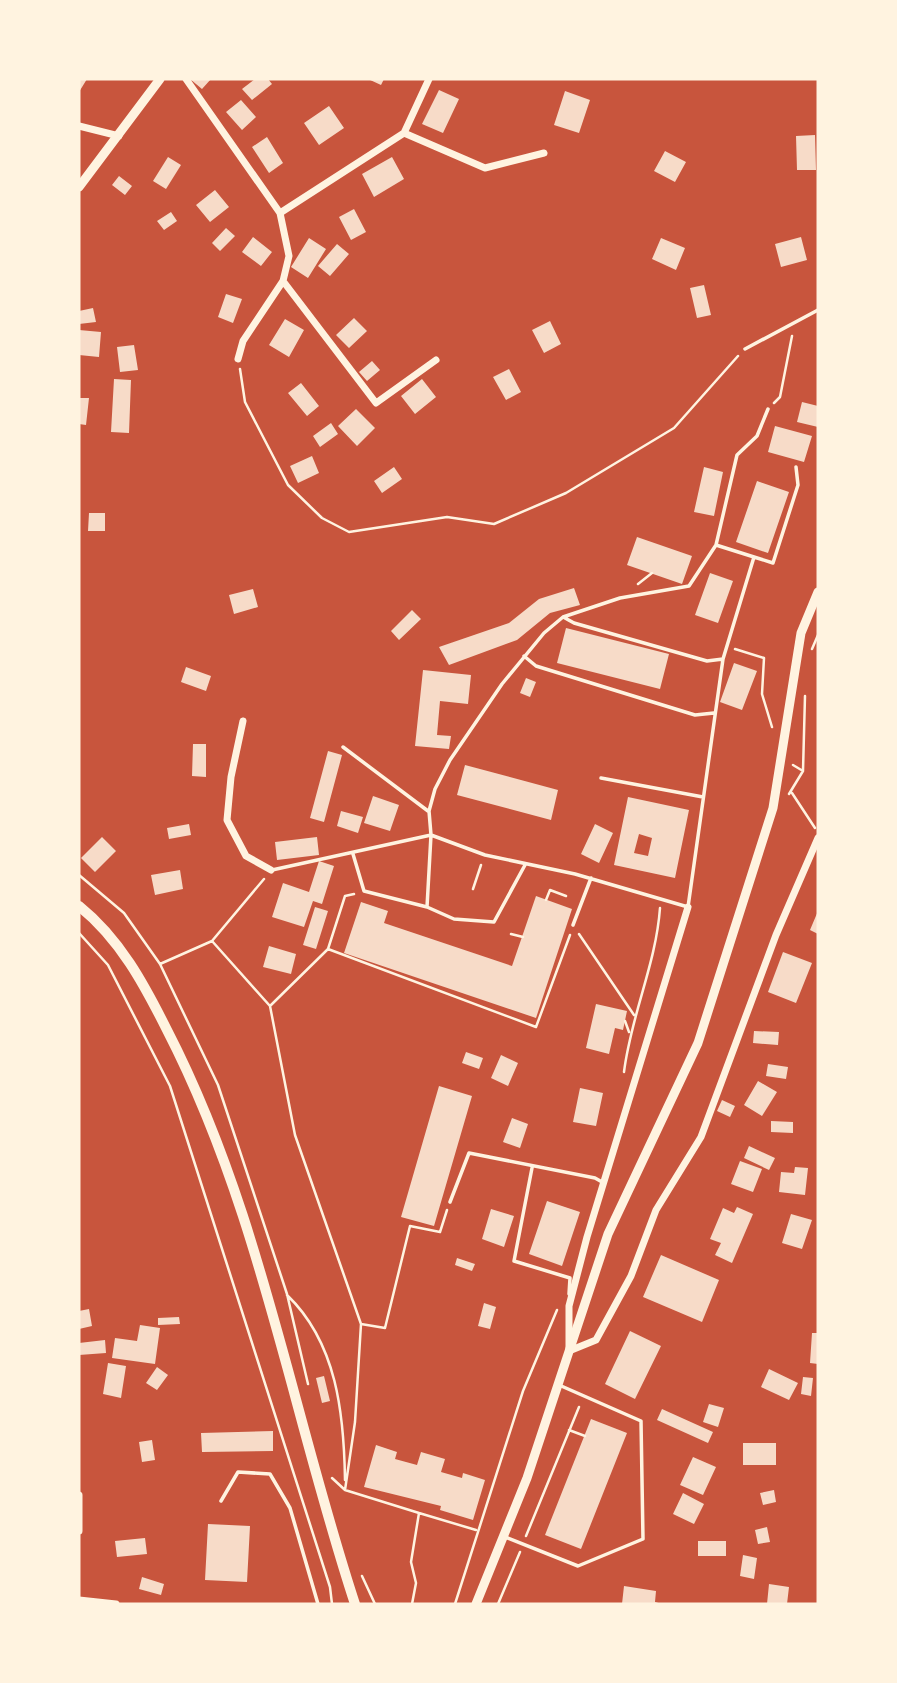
<svg xmlns="http://www.w3.org/2000/svg" width="897" height="1683" font-family="Montserrat,sans-serif">
<rect width="100%" height="100%" fill="#c8553d"/>
<path fill="#f7dbc8" fill-rule="evenodd" d="M79,79H87L79,92Z
M190,79H211L202,89Z
M255,79H268L272,84L252,100L242,89Z
M368,79H384L381,85Z
M439,90L459,99L443,133L422,124Z
M565,91L590,100L579,133L554,125Z
M241,100L256,117L242,130L226,112Z
M329,106L344,128L319,145L304,123Z
M815,135L816,170H797L796,136Z
M267,137L283,163L269,173L252,147Z
M665,151L686,162L675,182L654,171Z
M168,157L181,165L166,189L153,181Z
M392,157L404,179L374,197L362,174Z
M119,176L132,186L125,195L112,185Z
M215,190L229,207L210,222L196,205Z
M354,209L366,232L351,240L339,217Z
M171,212L177,221L164,230L157,221Z
M226,228L235,236L220,251L212,243Z
M253,237L272,252L261,266L242,252Z
M801,237L807,260L781,267L775,244Z
M309,238L326,249L308,278L291,267Z
M661,238L685,248L676,270L652,259Z
M337,244L349,254L330,276L318,266Z
M704,285L711,315L697,318L690,288Z
M226,294L242,299L233,323L218,317Z
M93,308L96,322L79,324V311Z
M354,318L367,331L349,348L336,335Z
M285,319L304,330L289,357L269,345Z
M550,321L561,344L544,353L532,330Z
M79,330L101,332L99,357L79,355Z
M134,345L138,370L120,372L117,347Z
M372,361L380,370L367,381L359,372Z
M509,369L521,392L506,400L493,377Z
M114,379L131,380L129,433L111,432Z
M422,379L436,397L415,414L401,396Z
M301,383L319,406L307,416L288,393Z
M79,398H89L86,425L79,424Z
M802,402L818,406V427L797,422Z
M356,409L375,428L357,446L338,426Z
M331,423L338,434L320,447L313,436Z
M775,426L812,436L804,462L768,452Z
M312,456L319,473L298,483L290,466Z
M394,467L402,479L382,493L374,481Z
M704,467L723,472L714,516L694,512Z
M757,481L789,492L768,553L736,542Z
M89,513H105V531H88Z
M637,537L692,556L682,584L627,565Z
M710,573L733,581L718,623L695,615Z
M574,588L580,605L550,613L517,640L449,665L439,647L509,623L539,599Z
M253,589L258,607L234,614L229,595Z
M412,610L421,619L399,640L391,631Z
M566,628L669,654L660,689L557,663Z
M734,663L757,671L742,710L720,702Z
M186,667L211,676L206,691L181,682Z
M423,670L471,675L468,704L440,701L437,735L451,736L449,749L415,746Z
M526,678L536,682L530,697L520,693Z
M193,744H206V777L192,776Z
M328,751L342,755L324,822L310,818Z
M465,765L558,790L551,820L457,795Z
M373,796L399,805L390,831L364,823Z
M628,797L689,810L675,878L614,865ZM639,834L652,838L648,856L634,853Z
M341,811L363,817L358,833L337,826Z
M189,824L191,835L169,839L167,828Z
M595,824L613,833L599,863L581,854Z
M102,837L116,851L95,872L81,858Z
M317,837L319,855L277,860L275,842Z
M319,861L334,866L322,904L313,901L304,927L272,917L283,883L309,892Z
M180,870L183,889L155,895L151,875Z
M536,896L572,909L536,1018L344,953L361,902L388,911L384,923L512,966Z
M315,907L328,911L316,949L303,945Z
M818,911V934L810,930Z
M269,946L296,954L291,974L263,967Z
M783,952L812,963L796,1003L768,992Z
M596,1004L627,1011L623,1030L615,1028L609,1054L586,1048Z
M754,1031L779,1032L778,1045L753,1043Z
M466,1052L483,1058L479,1069L462,1063Z
M501,1055L518,1063L508,1086L491,1078Z
M768,1064L788,1067L786,1079L766,1076Z
M758,1081L777,1092L762,1116L744,1105Z
M439,1086L472,1096L434,1226L401,1217Z
M580,1088L603,1093L596,1126L573,1122Z
M722,1100L735,1106L730,1117L717,1111Z
M512,1118L528,1124L520,1148L503,1142Z
M771,1121L793,1122V1133L771,1132Z
M749,1146L775,1158L769,1170L744,1158Z
M740,1161L762,1169L753,1192L731,1184Z
M795,1167L808,1168L805,1195L779,1192L781,1172L794,1173Z
M547,1201L580,1212L562,1266L529,1254Z
M737,1207L753,1214L732,1263L715,1255L721,1243L710,1239L723,1208L734,1213Z
M491,1209L514,1216L504,1247L482,1239Z
M791,1214L812,1220L802,1249L782,1243Z
M661,1255L719,1280L702,1322L643,1297Z
M457,1258L475,1264L472,1271L455,1265Z
M484,1303L496,1307L490,1329L478,1326Z
M89,1309L92,1326L79,1329V1311Z
M179,1317L180,1324L158,1325V1318Z
M140,1325L160,1328L155,1364L112,1358L115,1338L137,1341Z
M630,1331L661,1346L635,1399L605,1384Z
M812,1333H818V1364L810,1363Z
M105,1340L106,1353L79,1355V1343Z
M108,1363L126,1366L121,1398L103,1394Z
M157,1367L168,1375L157,1390L146,1383Z
M769,1369L798,1383L789,1400L761,1387Z
M324,1376L330,1401L322,1403L316,1378Z
M803,1377L813,1378L811,1396L801,1394Z
M709,1404L724,1408L718,1427L703,1422Z
M662,1409L713,1432L708,1443L657,1420Z
M591,1419L627,1433L581,1549L545,1535Z
M273,1431V1451L202,1452L201,1433Z
M152,1440L155,1460L142,1462L139,1442Z
M743,1443H776V1465H743Z
M376,1445L397,1452L395,1459L417,1465L421,1452L445,1459L441,1472L462,1478L463,1473L485,1480L473,1520L440,1510L441,1506L364,1487Z
M693,1457L716,1467L703,1495L680,1485Z
M774,1490L776,1502L763,1505L760,1493Z
M683,1493L704,1504L694,1524L673,1514Z
M208,1524L250,1526L247,1582L205,1580Z
M767,1527L770,1542L758,1544L755,1530Z
M145,1538L147,1554L117,1557L115,1541Z
M698,1541H726V1556H698Z
M743,1555L757,1558L754,1579L740,1576Z
M142,1577L164,1584L161,1595L139,1589Z
M769,1584L789,1587L787,1604H767Z
M624,1586L656,1591L655,1602L662,1604H622Z"/>
<g fill="none" stroke-linecap="round" stroke-linejoin="round">
<path stroke="#fff3e0" stroke-width="2.5" d="M240,369L245,402L288,485L322,518L349,532L447,517L494,524L566,493L674,428L738,356
M774,403L780,397L792,336
M638,584L652,573
M735,649L764,658L762,694L772,727
M812,649L818,635
M793,765L803,771
M792,793L815,828
M789,794L803,771L805,696
M79,875L124,913L160,964L218,1085L287,1294L308,1384
M473,889L481,865
M354,894L345,896L328,949L536,1027L570,935
M546,900L550,890L566,896
M79,933L108,965L170,1086L330,1587L332,1604
M511,934L523,937
M579,934L634,1015
M212,941L264,879
M328,949L270,1006L295,1135L361,1324
M160,964L212,941L270,1006
M625,1021L629,1032
M624,1072C631,1015 656,964 660,908
M287,1295C337,1343 344,1414 345,1480
M569,1430L585,1436
M332,1478L345,1490
M419,1513L476,1530
M526,1536L579,1407
M362,1576L375,1604
M412,1604L416,1583L411,1562L419,1513L345,1490L355,1422L361,1324L385,1328L410,1226L440,1232L447,1210
M455,1604L523,1391L557,1310
M498,1604L520,1552"/>
<path stroke="#fff3e0" stroke-width="3.5" d="M745,349L818,310
M716,545L754,557L723,659L688,907L575,874L485,855L431,835L429,811L435,789L450,760L502,684L544,633L563,617L620,598L689,586Z
M716,545L737,455L757,436L768,409
M754,557L773,563L798,485L796,467
M565,618L574,623L707,661L723,659
M524,656L536,666L695,715L714,713
M343,747L428,811
M601,778L703,797
M353,854L364,891L427,907
M272,870L431,835L427,907L454,919L494,922L525,865
M573,925L591,878
M532,1168L514,1261L570,1278L569,1294
M450,1202L469,1153L595,1178L602,1182
M221,1501L238,1472L270,1474L290,1508L318,1604
M505,1537L578,1566L643,1539L641,1421L559,1385"/>
<path stroke="#fff3e0" stroke-width="7" d="M186,79L280,213L289,256L283,281L243,341L238,359
M79,126L119,136
M404,133L485,168L544,153
M404,133L429,79
M280,213L404,133
M283,281L376,403L436,360
M243,721L231,777L227,820L246,856L271,870
M688,907L587,1237L569,1306V1351L596,1340L631,1276L656,1210L701,1137L776,935L818,838
M79,1495V1531
M79,1600L116,1604"/>
<path stroke="#fff3e0" stroke-width="9" d="M79,187L160,79
M476,1604L527,1478L608,1234L698,1043L773,808L801,633L818,592"/>
<path stroke="#fff3e0" stroke-width="10" d="M79,906C120,939 144,984 167,1030C260,1210 292,1413 355,1604"/>
</g>
<rect width="897" height="1683" fill="none" stroke="#fff3e0" stroke-width="161"/>
</svg>
